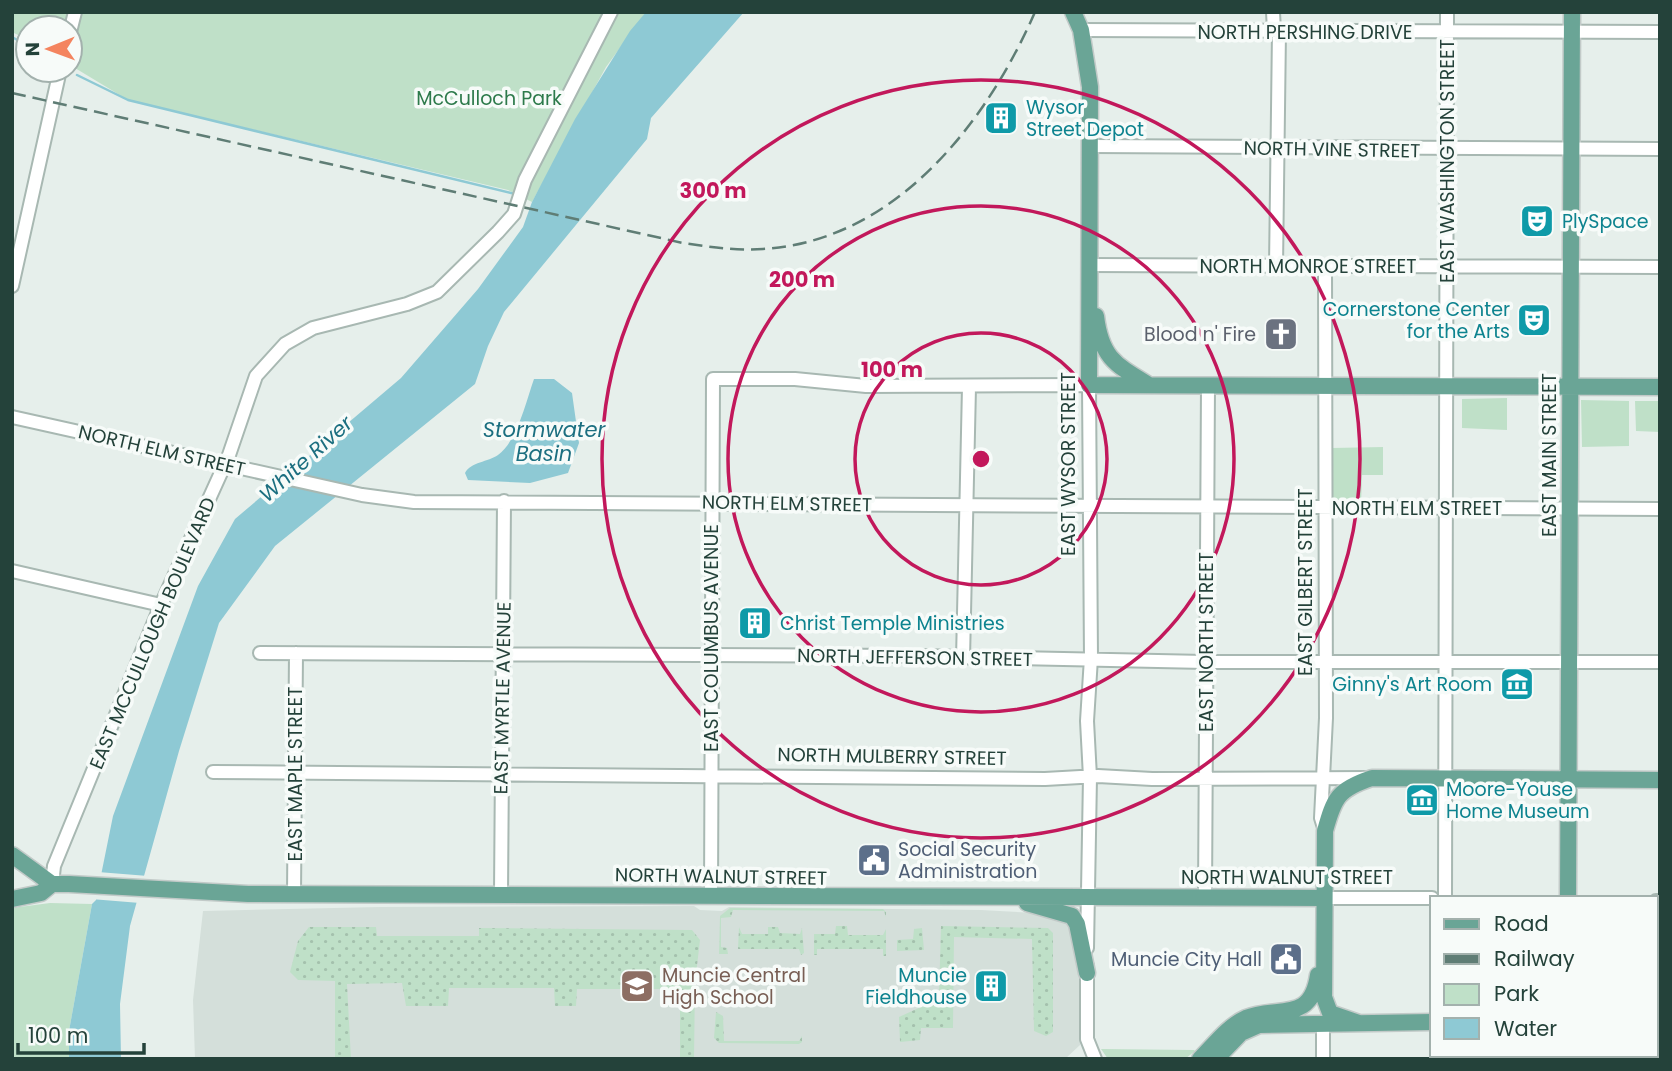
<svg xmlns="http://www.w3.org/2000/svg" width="1672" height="1071" font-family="Poppins,sans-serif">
<defs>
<pattern id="grass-dots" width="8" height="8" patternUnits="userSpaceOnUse" patternTransform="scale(1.75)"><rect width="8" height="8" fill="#bfe0c8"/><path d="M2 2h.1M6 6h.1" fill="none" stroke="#a4c1ad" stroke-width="1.8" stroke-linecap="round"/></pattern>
</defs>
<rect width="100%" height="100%" fill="#e6efeb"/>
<path fill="#d4dfda" d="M694,906L700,910L722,911L729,907L981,910L1055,914L1065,918L1073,932L1079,972L1080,1045L1065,1059H195L193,1000L203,911L380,907Z"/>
<path fill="url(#grass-dots)" d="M730,908L883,909L886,912V917L884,911L733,910L731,917L721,918V947L727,948L728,954H719L720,916Z
M836,926H847L848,935H883L886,929V956H883V949H817V955H814V934H835Z
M941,926L1048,928L1053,933V1032L1046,1036L1034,1031L1032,939L954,937L953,1028H921L920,1040L900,1042L899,1017L934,1001L939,995Z
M309,927H376L377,936H479V928L692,930L700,940L695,983L694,1059H680V1007L665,1006V989H577L576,1006H555L554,988H449L448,1006H406L402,983L347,984L351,1059H335V981L298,980L290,972L298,941Z
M739,927L742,934H768V927H778L780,933L800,934L802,928L804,953L801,955L799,949H738Z
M922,928L924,950L897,951V940L913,939L914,929Z
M716,1012L723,1016L724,1041H799L802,1036V1042L799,1044L719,1043L714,1038Z"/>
<path fill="#bfe0c8" d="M12,12H646L606,67L532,202L508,190L128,100L70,65V28H28V40L12,32Z
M1507,398V430L1462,428V399Z
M1581,400L1629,401V446L1582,447Z
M1635,401H1660V432L1636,431Z
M1383,447V475H1362L1361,504L1333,501L1332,448Z
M50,903L92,904L69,1031V1059H12V908Z
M1101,1049L1194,1050L1195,1051L1185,1059H1108Z"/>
<path fill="#8ec9d4" d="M646,12H744L651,118L647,139L504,312L488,346L475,384L275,546L219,623L179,751L130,926L120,1004L121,1059H69V1031L92,904L96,900L113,816L198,586L235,519L401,378L478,289L523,227L532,202L575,119L630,31Z
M534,379H554L572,393L579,443L568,473L530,483L468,480L465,473C471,462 488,462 498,455C518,440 526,401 534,379Z"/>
<path fill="#e6efeb" d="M98,872L148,876L140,903L91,899Z"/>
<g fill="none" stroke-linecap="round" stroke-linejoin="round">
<path stroke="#8ec9d4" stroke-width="2.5" d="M12,37L28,46
M77,75L128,100L515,194"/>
<g stroke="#a8b8b2" stroke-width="16">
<path id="minor" d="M1273,12L1274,31
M1081,30L1660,32
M70,32L75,12
M1092,146L1660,149
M1088,265L1660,267
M1276,267L1279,31
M12,286L60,70
M12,417L362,495L414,502L1660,509
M12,571L161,605
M260,653L916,656L1205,662H1660
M963,659L969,387
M213,772L1045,779L1098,776L1152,779L1370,778
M1325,831L1321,818L1326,718L1325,266
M52,884L54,866L161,605L229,455L256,376L285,344L313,328L407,304L437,292L498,232L514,214L525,180L611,12
M501,894L504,501
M294,895L296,653
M711,897L713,379H795L866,386L1089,385L1091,658L1087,721L1090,777L1087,948
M1205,897L1208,386
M1324,898H1432
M1445,898L1447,12
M1656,901H1660
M1087,966V1039L1095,1059
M1323,1059V1025
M1444,1059V1055"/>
</g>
<g stroke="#c2cac8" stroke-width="19">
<path id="major" d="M1073,12L1081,30L1090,87L1089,385L1660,387
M1096,316C1101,358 1116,365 1149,385
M12,855L52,884
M1568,898L1572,12
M12,899L41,893L52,884H69L248,894L1324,898
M1027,903L1072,916L1077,924L1087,973
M1359,1023L1330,1013L1324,997L1325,831C1334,798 1338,789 1372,778L1660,780
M1656,1023H1660
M1567,1055V1059
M1200,1059C1214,1045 1228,1026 1246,1018C1278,1005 1311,1024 1318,975
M1216,1059L1241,1033L1259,1025L1432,1022"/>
</g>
<use href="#minor" stroke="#fff" stroke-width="12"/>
<use href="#major" stroke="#6aa596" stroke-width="16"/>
<path stroke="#5f7d75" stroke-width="2.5" stroke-dasharray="14 7" stroke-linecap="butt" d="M12,93L683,243C710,247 736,251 763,249C895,241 986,124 1035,12"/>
</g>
<g fill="none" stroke="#c2185b" stroke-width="3.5">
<circle cx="981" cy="459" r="126"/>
<circle cx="981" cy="459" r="253"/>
<circle cx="981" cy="459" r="379"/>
</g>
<defs>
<g id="building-square" transform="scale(1.75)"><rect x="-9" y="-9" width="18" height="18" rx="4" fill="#0f9aa8" stroke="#f7fbf9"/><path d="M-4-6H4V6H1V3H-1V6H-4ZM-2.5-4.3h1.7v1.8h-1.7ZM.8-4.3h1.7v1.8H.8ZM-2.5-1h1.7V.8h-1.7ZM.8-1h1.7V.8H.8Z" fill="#fff"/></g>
<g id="theatre-square" transform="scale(1.75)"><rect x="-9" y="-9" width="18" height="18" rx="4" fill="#0f9aa8" stroke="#f7fbf9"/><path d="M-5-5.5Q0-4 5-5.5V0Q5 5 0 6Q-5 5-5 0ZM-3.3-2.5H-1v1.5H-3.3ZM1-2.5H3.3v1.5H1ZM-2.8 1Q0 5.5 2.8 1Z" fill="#fff"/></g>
<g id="church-square" transform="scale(1.75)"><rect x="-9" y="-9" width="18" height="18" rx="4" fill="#6b7280" stroke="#f7fbf9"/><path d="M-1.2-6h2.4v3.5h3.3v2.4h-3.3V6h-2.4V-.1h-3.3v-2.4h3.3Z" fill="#fff"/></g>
<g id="museum-square" transform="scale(1.75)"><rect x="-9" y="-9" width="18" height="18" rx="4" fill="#0f9aa8" stroke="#f7fbf9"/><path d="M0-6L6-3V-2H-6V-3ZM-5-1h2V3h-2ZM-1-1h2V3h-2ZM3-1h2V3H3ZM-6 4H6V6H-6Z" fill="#fff"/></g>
<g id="civic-square" transform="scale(1.75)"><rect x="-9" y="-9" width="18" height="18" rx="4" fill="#5c6f8a" stroke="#f7fbf9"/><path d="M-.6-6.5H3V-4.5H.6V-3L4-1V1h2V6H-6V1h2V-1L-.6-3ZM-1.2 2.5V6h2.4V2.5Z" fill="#fff"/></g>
<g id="school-square" transform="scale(1.75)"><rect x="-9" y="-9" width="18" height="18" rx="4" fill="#8d6e63" stroke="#f7fbf9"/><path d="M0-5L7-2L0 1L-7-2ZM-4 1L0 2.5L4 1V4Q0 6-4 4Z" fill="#fff"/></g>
</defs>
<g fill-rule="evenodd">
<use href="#building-square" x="1001" y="118"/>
<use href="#theatre-square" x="1537" y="221"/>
<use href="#theatre-square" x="1534" y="320"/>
<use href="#church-square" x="1281" y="334"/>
<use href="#building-square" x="755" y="623"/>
<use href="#museum-square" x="1517" y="684"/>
<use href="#museum-square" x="1422" y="800"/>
<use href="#civic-square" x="874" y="860"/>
<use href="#civic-square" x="1286" y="959"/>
<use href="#school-square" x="637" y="986"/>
<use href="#building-square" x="991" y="986"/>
</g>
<g text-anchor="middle" stroke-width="7" stroke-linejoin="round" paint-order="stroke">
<g font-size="19" fill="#24423a" stroke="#f7fbf9">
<text x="1305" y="39">NORTH PERSHING DRIVE</text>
<text transform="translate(1332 149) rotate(1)" y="7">NORTH VINE STREET</text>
<text transform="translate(1447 161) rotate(-90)" y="7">EAST WASHINGTON STREET</text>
<text x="1308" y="273">NORTH MONROE STREET</text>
<text transform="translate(162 450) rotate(13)" y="7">NORTH ELM STREET</text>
<text transform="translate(1549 455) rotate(-90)" y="7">EAST MAIN STREET</text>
<text transform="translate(1068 464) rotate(-90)" y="7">EAST WYSOR STREET</text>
<text transform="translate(787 503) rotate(1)" y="7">NORTH ELM STREET</text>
<text x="1417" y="515">NORTH ELM STREET</text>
<text transform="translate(1305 582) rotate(-90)" y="7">EAST GILBERT STREET</text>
<text transform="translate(152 633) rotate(-67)" y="7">EAST MCCULLOUGH BOULEVARD</text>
<text transform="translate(711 638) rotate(-90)" y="7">EAST COLUMBUS AVENUE</text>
<text transform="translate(1206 642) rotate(-90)" y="7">EAST NORTH STREET</text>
<text transform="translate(915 657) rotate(1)" y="7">NORTH JEFFERSON STREET</text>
<text transform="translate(502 698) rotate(-89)" y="7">EAST MYRTLE AVENUE</text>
<text transform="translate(892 756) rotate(1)" y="7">NORTH MULBERRY STREET</text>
<text transform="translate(295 774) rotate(-90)" y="7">EAST MAPLE STREET</text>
<text transform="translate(721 876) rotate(1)" y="7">NORTH WALNUT STREET</text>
<text x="1287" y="884">NORTH WALNUT STREET</text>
</g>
<g font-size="19" fill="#2d7a4b" stroke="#f7fbf9">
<text x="489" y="105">McCulloch Park</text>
</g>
<g font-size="19" fill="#0d838f" stroke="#f7fbf9" text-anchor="start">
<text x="1026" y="114">Wysor<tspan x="1026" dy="22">Street Depot</tspan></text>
<text x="1562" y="228">PlySpace</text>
<text x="1510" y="316" text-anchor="end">Cornerstone Center<tspan x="1510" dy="22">for the Arts</tspan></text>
<text x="780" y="630">Christ Temple Ministries</text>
<text x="1492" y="691" text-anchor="end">Ginny's Art Room</text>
<text x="1446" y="796">Moore-Youse<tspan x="1446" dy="22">Home Museum</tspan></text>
<text x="967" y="982" text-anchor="end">Muncie<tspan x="967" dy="22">Fieldhouse</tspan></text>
</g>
<g font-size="19" fill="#5b616d" stroke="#f7fbf9" text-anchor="end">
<text x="1256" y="341">Blood n' Fire</text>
</g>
<g font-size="19" fill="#4e5e75" stroke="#f7fbf9" text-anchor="start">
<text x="898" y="856">Social Security<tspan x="898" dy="22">Administration</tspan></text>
<text x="1262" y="966" text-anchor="end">Muncie City Hall</text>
</g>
<g font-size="19" fill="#785e54" stroke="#f7fbf9" text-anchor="start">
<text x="662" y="982">Muncie Central<tspan x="662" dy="22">High School</tspan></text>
</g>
<g font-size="21" font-style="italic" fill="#1c6f80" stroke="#f7fbf9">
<text x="544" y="437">Stormwater<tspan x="544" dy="24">Basin</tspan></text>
<text transform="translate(306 459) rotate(-42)" y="7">White River</text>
</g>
</g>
<circle cx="981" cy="459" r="10" fill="#c2185b" stroke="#f7fbf9" stroke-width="3.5"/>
<g font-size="21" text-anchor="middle" font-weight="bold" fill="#c2185b" stroke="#f7fbf9" stroke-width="7" stroke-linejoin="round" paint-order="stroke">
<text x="713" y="198">300 m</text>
<text x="802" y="287">200 m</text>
<text x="892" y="377">100 m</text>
</g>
<rect width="1672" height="1071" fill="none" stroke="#24423a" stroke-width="28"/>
<rect x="1430" y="896" width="228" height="161" fill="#f7fbf9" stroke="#a3b1ad" stroke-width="2"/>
<rect x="1444" y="919" width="35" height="10" fill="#6aa596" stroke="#a3b1ad" stroke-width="2"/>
<text x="1494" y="931" font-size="21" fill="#24423a">Road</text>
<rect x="1444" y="954" width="35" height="10" fill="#5f7d75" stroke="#a3b1ad" stroke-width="2"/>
<text x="1494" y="966" font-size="21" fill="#24423a">Railway</text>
<rect x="1444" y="984" width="35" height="21" fill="#bfe0c8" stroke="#a3b1ad" stroke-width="2"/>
<text x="1494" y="1001" font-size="21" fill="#24423a">Park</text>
<rect x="1444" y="1018" width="35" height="21" fill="#8ec9d4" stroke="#a3b1ad" stroke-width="2"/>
<text x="1494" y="1036" font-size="21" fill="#24423a">Water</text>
<g transform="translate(49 49) rotate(269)"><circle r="33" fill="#f7fbf9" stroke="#a3b1ad" stroke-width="2"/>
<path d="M0-5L12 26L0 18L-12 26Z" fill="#f4845f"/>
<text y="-10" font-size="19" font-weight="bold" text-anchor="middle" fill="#24423a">N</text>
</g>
<path d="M18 1043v10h126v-10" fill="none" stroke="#24423a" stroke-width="3.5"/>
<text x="28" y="1043" font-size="21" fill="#24423a" stroke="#f7fbf9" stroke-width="5" paint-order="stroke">100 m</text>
</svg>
